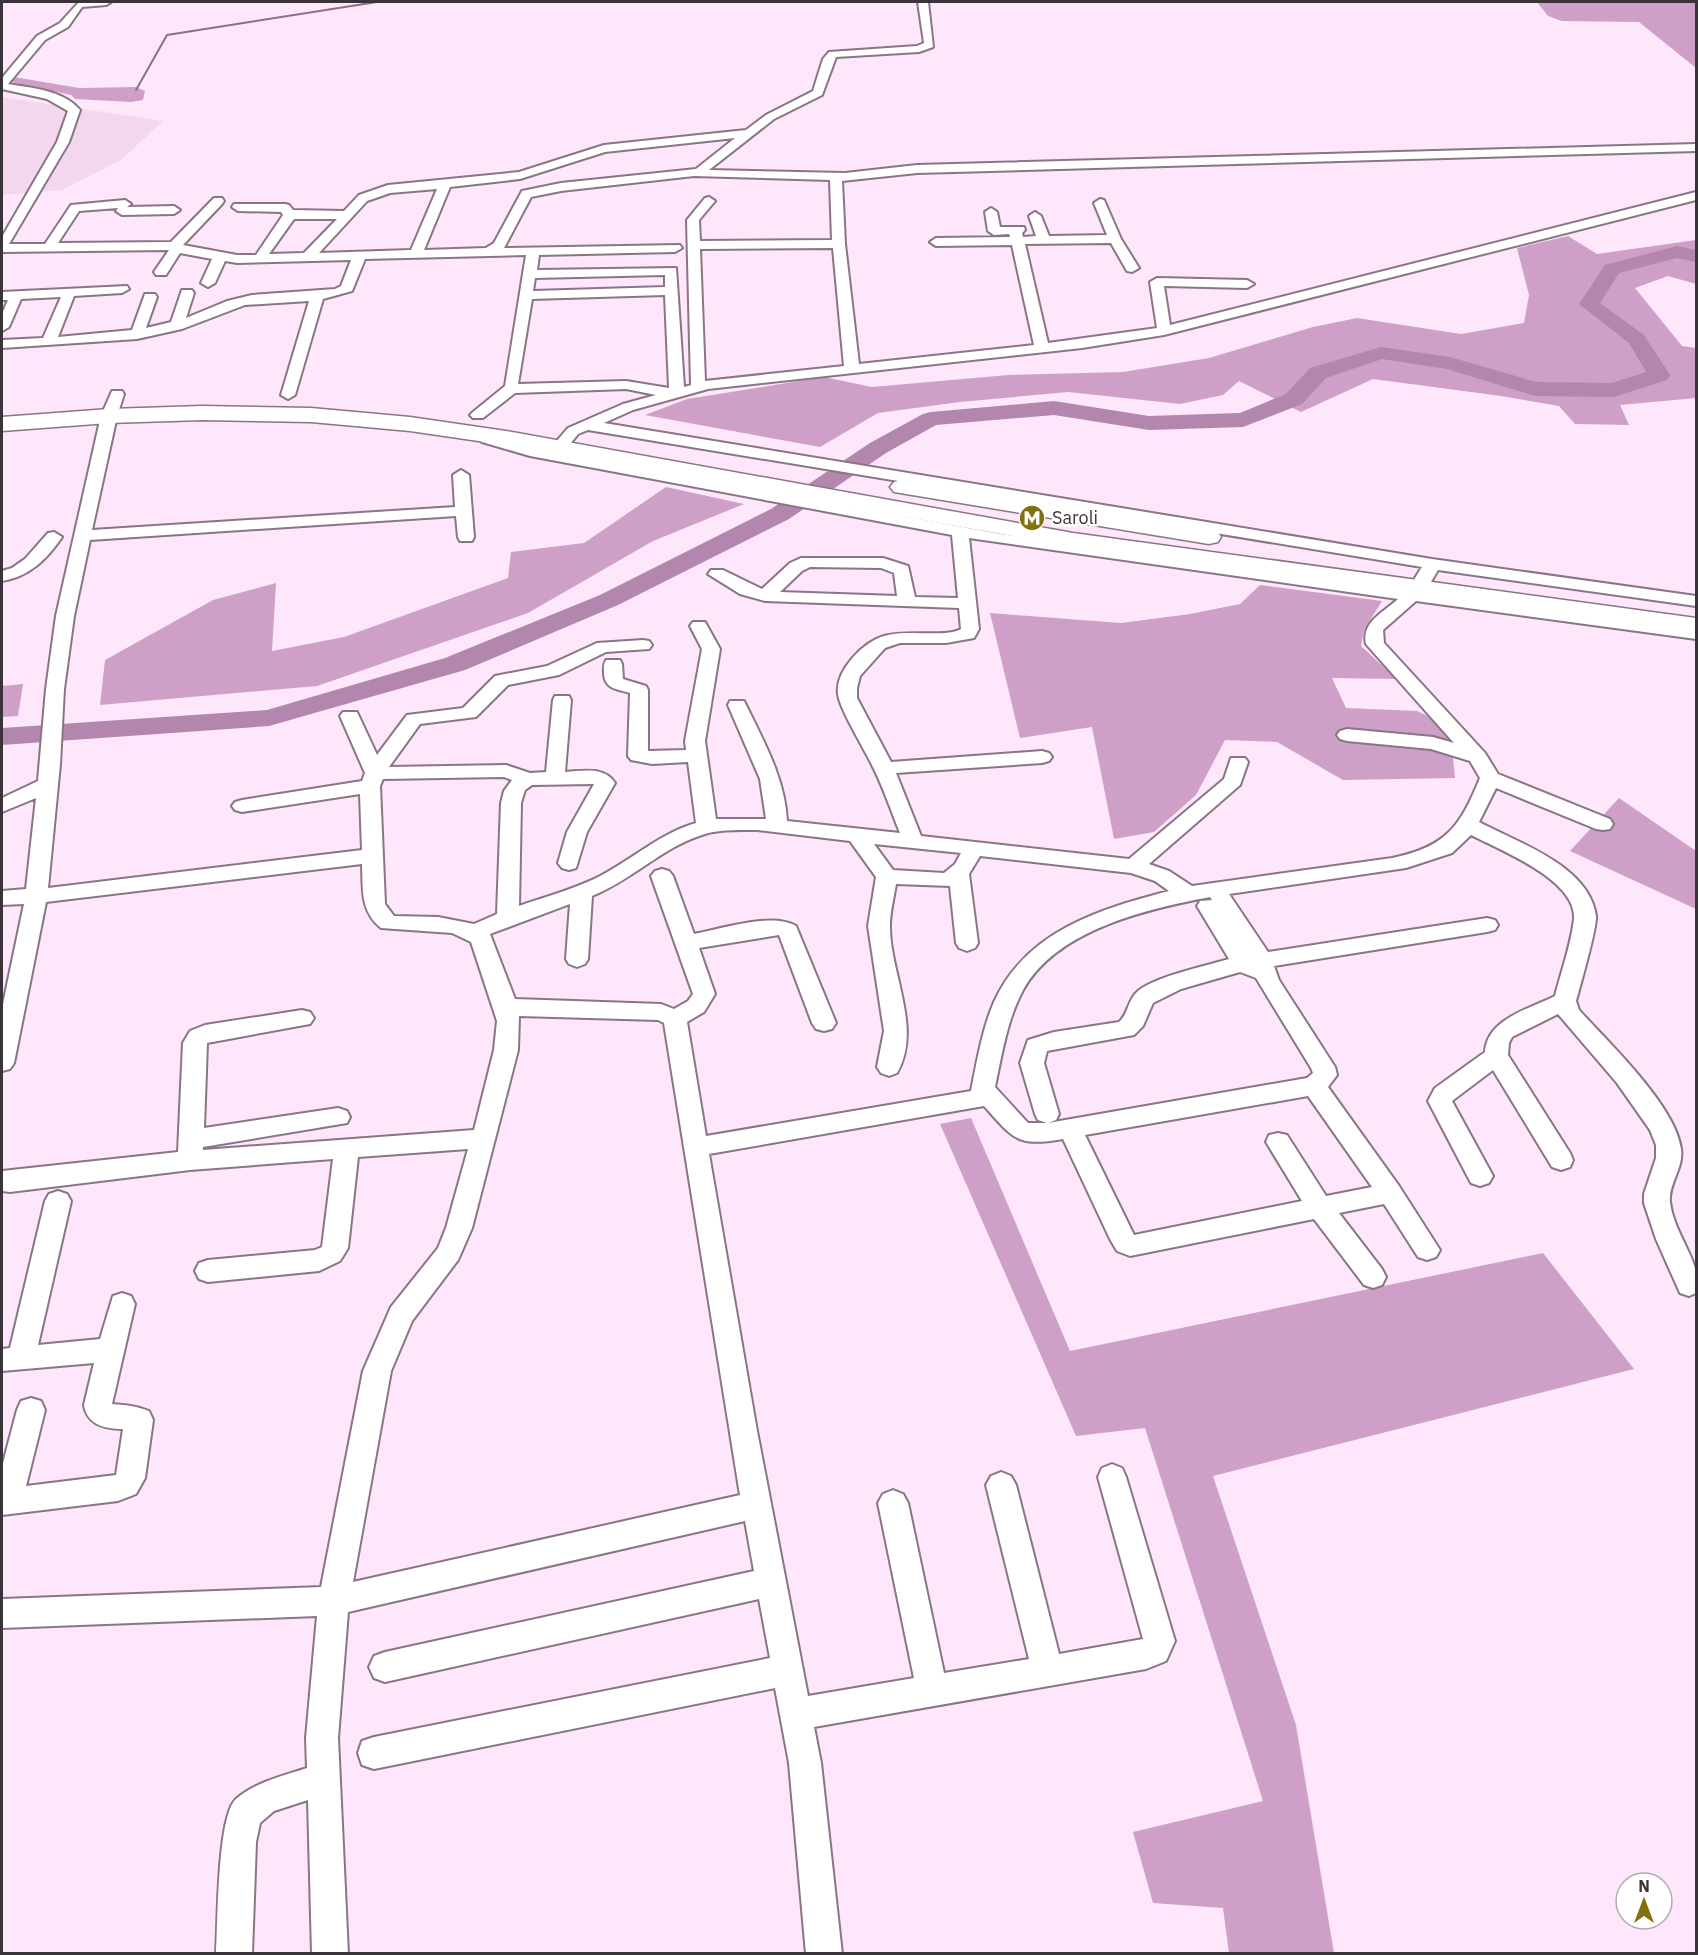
<svg xmlns="http://www.w3.org/2000/svg" width="1698" height="1955" font-family="'IBM Plex Sans',sans-serif">
<rect width="100%" height="100%" fill="#fee7fa"/>
<path fill="#f3d7ee" d="M2,97L163,121L121,160L62,190L2,195Z"/>
<path fill="#cea0c8" d="M1537,2H1696V68L1639,22L1562,21L1548,16Z
M2,75L79,88L136,87L145,91L143,100L131,102L75,99L71,95L2,80Z
M1568,236L1597,254L1696,240V284L1668,276L1635,288L1682,346L1696,348V398L1620,405L1629,425L1575,424L1559,406L1501,396L1373,379L1301,412L1239,381L1223,395L1180,404L1068,392L960,402L878,413L820,447L645,415L687,399L824,377L872,387L1008,375L1123,372L1209,358L1313,327L1357,318L1461,334L1524,323L1529,295L1517,248Z
M666,487L744,504L653,541L528,613L317,686L100,705L105,660L213,600L276,583L272,651L344,637L508,578L511,552L584,543Z
M1260,585L1382,601L1364,630L1361,646L1397,679L1332,678L1346,708L1417,711L1450,726L1455,778L1343,780L1277,742L1225,740L1196,795L1154,832L1114,839L1092,727L1020,738L990,613L1121,623L1190,614L1240,604Z
M23,684L18,716L2,717V686Z
M1619,798L1696,851V909L1570,851Z
M971,1118L1070,1351L1543,1253L1634,1369L1213,1476L1296,1725L1334,1953H1229L1223,1908L1153,1903L1133,1832L1263,1801L1145,1428L1076,1436L940,1124Z"/>
<g fill="none" stroke-linecap="round" stroke-linejoin="round">
<path stroke="#8f6d8a" stroke-width="2" d="M136,90L167,35L377,2"/>
<path fill="#b386ad" fill-rule="evenodd" d="M1677,246L1696,250V262L1677,258L1619,273L1600,303L1644,335L1670,375L1667,380L1614,397L1535,396L1447,369L1382,359L1326,378L1302,404L1243,427L1149,430L1054,415L936,425L886,453L789,519L618,605L465,670L269,726L2,745V728L267,710L445,658L600,595L771,509L870,443L923,414L931,412L1054,401L1149,416L1240,413L1286,394L1310,368L1381,347L1450,357L1536,382L1612,383L1646,372L1629,343L1579,304L1605,265Z"/>
<g stroke="#897586" stroke-width="4">
<path id="minor" d="M79,2H111L106,5L82,7L68,27L45,40L8,84C32,88 63,90 80,110L69,142L9,244H45L71,205L125,200L131,204L127,207L174,206L180,210L174,214L122,215L116,211L118,208L79,211L58,243L171,242L214,198H222L224,201L222,204L183,245L237,255H256L283,215L281,212L238,211L232,207L234,204H285L289,205L293,210L344,211L359,195L388,185L519,172L604,145L746,130L766,115L813,91L823,59L829,52L917,46L924,43L918,2H928L933,47L919,52L836,57L822,95L774,119L709,170L845,173L917,165L1696,144V151L917,173L842,181L845,244L859,364L1034,345L1012,245L936,246L930,242L936,238L1010,237L1009,234L994,235L988,231L985,212L991,208L997,212L1000,227H1024L1025,230L1022,233L1023,237L1036,236L1029,216L1035,212L1041,216L1049,236L1107,235L1094,203L1100,199L1104,200L1121,239L1139,268L1132,272L1127,271L1111,243L1025,244L1048,343L1157,328L1150,282L1157,278L1247,280L1254,284L1247,288L1164,286L1170,325L1696,192V200L1164,335L1082,348L708,389L633,410L604,423L1432,559L1696,596V606L1438,570L1425,592L1696,629V639L1416,601L1383,630L1384,643L1485,753L1498,774L1610,819L1613,824L1610,829L1603,830L1596,829L1496,788L1479,822C1519,843 1589,866 1596,916C1597,928 1580,986 1576,1001L1579,1010C1608,1042 1676,1106 1681,1149C1684,1168 1668,1184 1670,1202C1673,1227 1689,1247 1696,1271C1698,1277 1696,1286 1696,1293L1689,1296L1680,1293L1656,1239L1644,1203V1194L1656,1158V1145L1650,1130L1617,1083L1558,1014L1512,1037L1509,1043L1508,1055L1570,1153L1573,1160L1570,1167L1561,1170L1552,1167L1493,1070L1452,1101L1493,1176L1489,1183L1480,1186L1471,1183L1428,1101L1435,1088L1485,1052C1487,1019 1529,1009 1555,996C1561,972 1571,945 1574,919C1577,880 1500,850 1471,835L1452,853L1406,868L1229,894L1268,952L1487,918L1495,920L1498,925L1495,930L1487,932L1274,966L1279,980L1335,1067L1337,1075L1328,1087L1399,1186L1440,1250L1436,1257L1427,1260L1418,1257L1384,1204L1339,1213L1382,1269L1386,1277L1382,1285L1373,1288L1364,1285L1314,1219L1130,1256L1117,1251L1110,1239L1063,1139C1016,1147 1014,1139 984,1106L709,1154L757,1431L808,1696L914,1678L878,1503L883,1494L893,1490L903,1494L908,1503L944,1673L1029,1659L986,1485L991,1476L1001,1472L1011,1476L1016,1485L1059,1654L1143,1639L1098,1477L1102,1468L1112,1464L1122,1468L1126,1477L1175,1641L1166,1661L1146,1669L814,1727L821,1763L842,1954H806L789,1763L775,1688L374,1769L362,1765L358,1753L362,1741L374,1737L770,1658L759,1599L385,1682L374,1678L369,1667L374,1656L385,1652L754,1571L745,1521L348,1612L338,1738L348,1954H312L308,1800L274,1811L260,1823L256,1842L252,1954H216C218,1925 217,1816 236,1799C256,1782 282,1776 307,1768L306,1738L317,1616L2,1628V1599L321,1587L363,1371L391,1307L438,1248L446,1228L468,1149L358,1157L348,1248L340,1261L319,1271L208,1282L199,1279L195,1271L199,1263L208,1260L315,1250L322,1247L333,1159L190,1170L10,1192L2,1191V1171L178,1152L183,1043L190,1031L205,1025L302,1010L310,1012L314,1018L310,1024L207,1043L204,1128L338,1108L347,1111L350,1117L347,1123L203,1147V1150L474,1130L494,1050L497,1021L471,942L452,933L381,928C360,911 363,889 362,864L46,902L14,1063L10,1069L2,1071V1009L24,904L2,905V891L26,889L36,798L2,812V798L38,781L46,689L56,616L101,416L112,391H122L124,394L117,416L92,530L455,507L453,475L461,470L469,475L474,537L472,541H460L458,537L456,516L90,540L74,616L64,689L60,764L48,888L362,850L360,794L242,812L235,810L232,806L235,802L242,800L362,781L365,773L340,716L343,712H357L377,755L407,715L463,708L495,676L547,666L597,643L643,640L649,641L652,645L649,649L606,652L559,675L508,685L476,717L420,724L389,767L506,765L530,773L546,772L553,700L555,696H569L571,700L565,772C583,771 604,766 615,783L587,832L576,868L569,870L562,868L558,863L567,832L594,784L532,785L525,790L521,803L519,906C547,896 576,889 602,875C634,858 661,833 696,823L688,762L652,764L631,760L628,756L630,693C617,689 605,689 604,674C604,668 603,665 606,660H620L622,664L623,679L646,686L648,690V751L686,750L685,741L702,649L690,626L693,622H705L720,649L705,741L716,819H766L760,779L728,705L730,701H744L746,705C764,742 785,779 787,821L900,833C891,811 883,786 872,765C864,748 840,710 838,694C835,671 863,642 884,636C906,629 945,638 961,629L959,608L765,601L740,594L708,574L711,570H723L762,589L790,563L801,558H883L908,566L915,597L958,598L952,535L530,456L482,442L479,439L487,434L549,450L568,428L623,404L656,395L626,389L515,393L483,418H473L470,415L473,412L505,386L526,255L365,259L352,291L323,299L295,395L288,399L281,395L309,301L245,305L182,329L137,339L2,348V340L43,338L61,297L21,299L9,327L2,331V314L8,300H2V292L127,286L129,289L122,293L74,296L58,337L132,330L145,294H155L157,297L146,328L171,322L182,290H192L194,293L186,318L227,301L252,295L335,289L341,286L351,260L237,263L225,261L215,283L208,287L201,283L212,259L180,253L166,275H156L154,272L169,250L2,252V237L57,142L68,111L47,99L2,89V78L37,36L60,23ZM735,138L696,169L561,183L522,191L494,243L486,248L424,250L450,187L520,179L605,152ZM694,176L830,180L832,240L700,241L699,220L715,201L709,197L705,198L687,220L691,385L684,387L676,268L537,270L539,255L675,252L682,248L680,245L504,248L531,197L561,191ZM437,189L411,250L319,253L367,201L390,193ZM294,219H337L304,253L269,254ZM833,248L844,366L705,381L700,249ZM665,275V287L533,291L535,278ZM665,295L669,388L626,381L518,384L532,299ZM588,430L1422,567L1408,589L1000,534L563,453L578,434ZM969,538L1398,599C1384,612 1361,622 1366,644L1454,743L1433,737L1347,729L1340,731L1337,735L1340,739L1347,741L1431,749L1470,761L1480,778C1460,827 1446,847 1392,858L1192,886L1169,871L1149,864L1240,785L1248,762L1245,758H1231L1224,779L1129,859L921,836L896,773L1042,763L1049,761L1052,757L1049,753L1042,751L891,762L857,698V688L860,676L885,648L900,643H946L974,638L979,629ZM810,567L881,568L894,573L897,596L780,592L802,571ZM504,777L512,780L504,791L501,803L497,914L474,924L438,917L394,916L385,904L380,786L383,779ZM757,830L850,841L876,877L868,926L884,1031L877,1067L881,1073L889,1076L897,1073C923,1028 889,972 890,925C890,912 894,897 896,884L950,886L956,943L959,948L967,951L975,948L978,943L969,874L980,856L1131,873L1155,881L1169,891C1100,909 1026,931 994,1002C982,1030 977,1061 971,1091L706,1136L687,1022L704,1012L715,994L699,948L779,935L812,1023L816,1029L824,1031L832,1029L836,1023L796,926C772,912 721,929 694,934L673,876L669,871L662,869L655,871L651,876L693,994L688,1001L674,1009L661,1004L515,999L490,934L570,904L566,959L569,964L577,967L585,964L588,959L592,896C632,880 663,847 702,835C719,829 739,830 757,830ZM874,844L961,853L955,864L944,873L893,870ZM1210,897L1212,900L1200,901L1197,906L1229,959C1207,966 1151,977 1136,993C1128,1001 1128,1014 1119,1022L1054,1032L1028,1040L1020,1063L1035,1114L1038,1120L1047,1123H1028L995,1087C1002,1054 1007,1020 1023,990C1057,929 1148,909 1210,897ZM1240,972L1256,978L1311,1068L1313,1073L1307,1078L1048,1123L1056,1120L1059,1114L1044,1063L1047,1051L1134,1035L1143,1026L1153,1003L1181,989ZM519,1016L658,1020L664,1023L740,1495L353,1582L391,1371L412,1321L458,1260L472,1228L518,1050ZM1308,1096L1372,1187L1326,1196L1287,1135L1278,1133L1269,1135L1266,1142L1302,1201L1134,1235L1085,1135Z
M54,532L62,537C47,559 29,577 2,581V571L12,568L25,559L48,533Z
M58,1191L67,1194L71,1201L38,1345L100,1339L113,1296L122,1293L131,1296L135,1304L112,1404C126,1405 136,1406 149,1411L153,1420L145,1478L136,1494L118,1501L2,1515V1467L17,1410L21,1401L31,1398L41,1401L45,1410L26,1486L116,1475L123,1429C105,1429 87,1425 84,1405L94,1363L2,1371V1349L10,1348L45,1201L49,1194Z"/>
</g>
<g stroke="#897586" stroke-width="3">
<path id="highway" d="M202,406L311,408L410,417L506,431L1073,533L1696,618V634L1073,547L506,445L410,431L311,422L202,420L109,423L2,431V417L109,409Z
M902,480L1209,530L1218,532L1221,537L1218,542L1209,544L894,492L890,487L894,482Z"/>
</g>
<use href="#minor" fill="#fff" fill-rule="evenodd"/>
<use href="#highway" fill="#fff" fill-rule="evenodd"/>
</g>
<defs>
<g id="metro-disc" transform="scale(1.35)"><circle r="9.5" fill="#826f0d" stroke="#fff"/><path d="M-5.5 5V-5H-3L0 0L3-5H5.5V5H3V-.5L0 4L-3-.5V5Z" fill="#fff"/></g>
</defs>
<g fill-rule="evenodd">
<use href="#metro-disc" x="1032" y="518"/>
</g>
<g text-anchor="middle" stroke-width="5" stroke-linejoin="round" paint-order="stroke">
<g font-size="18" fill="#3b333a" stroke="#fff" text-anchor="start">
<text x="1052" y="524">Saroli</text>
</g>
</g>
<rect width="1698" height="1955" fill="none" stroke="#3b333a" stroke-width="6"/>
<g transform="translate(1644 1901)"><circle r="28" fill="#ffffff" stroke="#b1adb0" stroke-width="1.5"/>
<path d="M0-4.5L10 22L0 15L-10 22Z" fill="#826f0d"/>
<text y="-9" font-size="16" font-weight="bold" text-anchor="middle" fill="#3b333a">N</text>
</g>
</svg>
